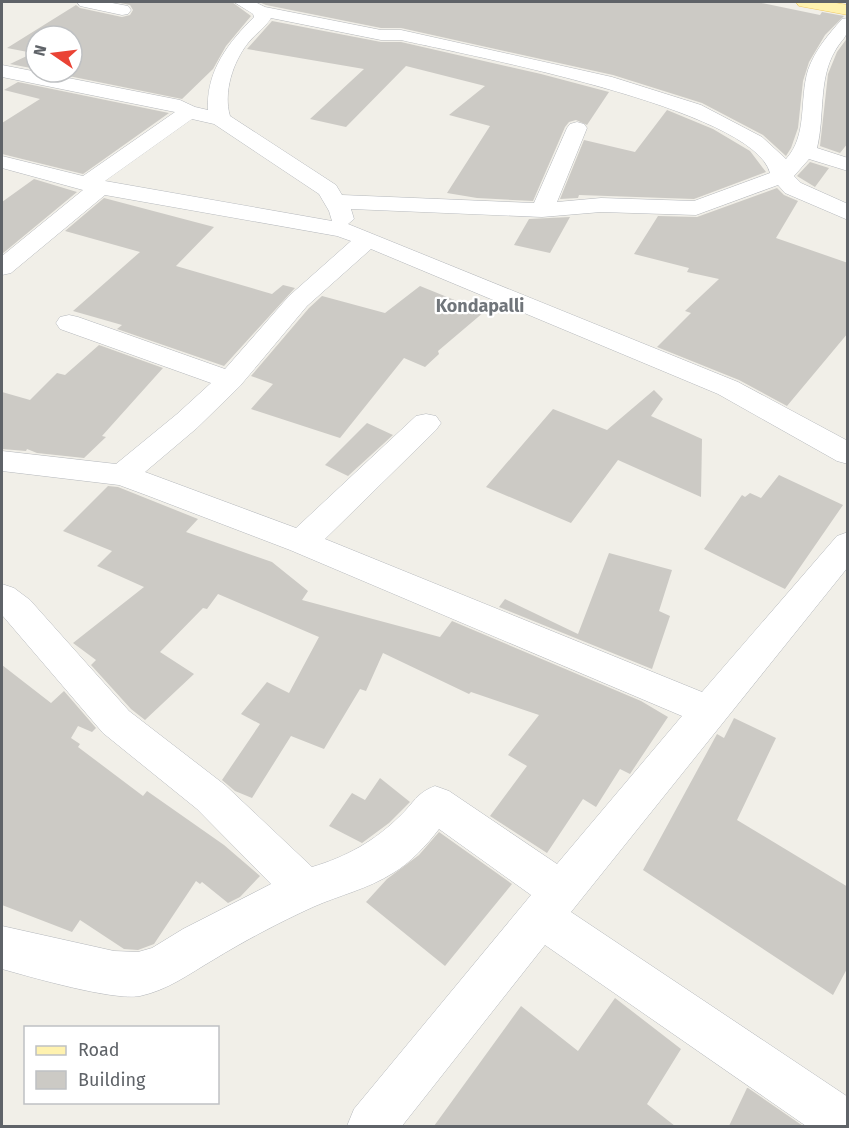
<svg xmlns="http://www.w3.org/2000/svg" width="849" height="1128" font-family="'Fira Sans',sans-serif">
<rect width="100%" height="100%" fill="#f1efe8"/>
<path fill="#cccac5" d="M116,2H232L251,16L226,46L213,69L182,99L49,72H72V36H36V69L10,64L33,53L7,48L76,5L80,8L122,17L130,15L133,10L130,5Z
M259,2H757L820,15L822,12L844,16L825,35L809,62L803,81L798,128L791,148L786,156L763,135L702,103L613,75L401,28H381L266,5Z
M272,21L381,42H401L541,74L609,92L587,125L576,120L569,122L565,127L533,201L477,198L447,193L490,126L449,115L485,86L406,66L346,127L310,119L364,69L247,49Z
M848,37V143L840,153L820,146L828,74L837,52Z
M18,82L169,113L83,174L2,154V123L40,99L4,90Z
M667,110L713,129L750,151L766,172L694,199L579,195L578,198L560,199L584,140L635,152Z
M810,162L829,168L815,187L797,176Z
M34,179L77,192L2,254V202Z
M777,188L784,195L798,201L776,238L848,263V333L787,406L739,380L657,347L691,313L685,311L719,279L687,272L689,268L634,254L658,216L697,217Z
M104,198L214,227L176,266L272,294L283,285L295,288L224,366L117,329L122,325L73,311L140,252L65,231Z
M570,217L550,253L514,245L529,219Z
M420,286L484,312L438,351L439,354L425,367L404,358L340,438L251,409L273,384L251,376L309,308L322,296L385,313Z
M99,345L163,368L102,436L106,437L84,458L37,453L27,449L26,451L2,449V392L30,400L57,373L65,375Z
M654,390L663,399L651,416L702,439L701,497L618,460L571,523L486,487L553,409L607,430Z
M367,423L393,435L348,476L325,465Z
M779,475L843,505L785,589L704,549L742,495L745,497L750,493L761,498Z
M108,486L118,487L198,519L186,532L272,562L308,591L302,600L440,637L452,621L641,701L668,717L630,774L620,769L596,807L583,799L547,853L490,816L527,766L508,755L539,715L471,692L469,694L383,653L366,691L360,689L324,749L291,736L252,798L235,791L222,780L260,724L241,714L267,682L289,693L319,637L218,594L207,609L203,608L160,652L194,674L145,720L131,709L91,665L96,660L73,643L144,587L97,566L112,551L63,531Z
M609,553L672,570L659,611L670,616L652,669L499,607L505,599L578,634Z
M2,665L51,703L64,691L96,728L92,732L78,726L71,738L80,744L78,747L143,796L147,791L224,845L260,876L240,897L228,903L202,882L200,884L196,881L154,944L138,950L124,949L80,920L72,932L2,905Z
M734,718L776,738L737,820L848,887V967L833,995L643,870L717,734L724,738Z
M380,778L410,802L389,823L362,843L329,826L352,793L365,800Z
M439,832L512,884L445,966L366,902L387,879L419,855Z
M615,998L681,1049L647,1104L675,1126H434L521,1006L578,1051Z
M747,1088H748L803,1126H729Z"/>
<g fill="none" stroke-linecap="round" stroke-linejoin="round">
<g stroke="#b5b8bc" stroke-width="1">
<path id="minor" d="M77,2H107L128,6L131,10L128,14L122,15L80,6Z
M234,2H255L265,7L381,30H401L612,77L701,105L762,137L786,159C808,135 799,100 808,70C815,50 828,35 842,19L848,18C848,40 845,34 835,51C818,80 825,116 817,148L848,158V171L809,159L794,176L801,183L848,204V220L785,193L778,185L696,215L601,212L542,217L351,209L354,219L348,224L738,382L848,441V464L837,461L718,394L371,249L307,306L240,386L197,428L145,472L296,528L416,416L426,414L436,416L441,423L436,430L325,539L702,692L837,536L848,532V567L571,912L848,1097V1126H806L545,945L402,1126H347L354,1109L531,895L439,829C427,845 410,863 393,873C368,889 340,895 313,907C280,922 244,941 213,960C189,974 168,990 140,996C113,1001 31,977 2,969V926L114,951L138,952L152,948L183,929L271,884L197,809L103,733L2,615V584L14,588L30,600L129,711L225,785L312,867C346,857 375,841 400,816C414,803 416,793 435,786L449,791L557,864L682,716L290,550L146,495L119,485L2,471V451L116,464L177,414L211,383L60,329L56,323L60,317L69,315L78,317L225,369L289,296L351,241L337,236L105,195L11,273L2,275V256L83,190L2,168V156L83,176L175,112L2,77V65L180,100L195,107L208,110C206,71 228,43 254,17L253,14ZM271,18L381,40H401C466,55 753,108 770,173L694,201L601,198L557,202L587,128L584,124L577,122L570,124L567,128L534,203L342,195L336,185L230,116C223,92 233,62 248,43C255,34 265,28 271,18ZM192,119L214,124L319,194L329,211L332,221L105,181Z"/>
</g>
<g stroke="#f2c960" stroke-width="1">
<path id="major" d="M796,2H830L848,5V15L799,6Z"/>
</g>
<use href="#minor" fill="#fff" fill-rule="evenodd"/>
<use href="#major" fill="#fff2af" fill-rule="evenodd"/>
</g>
<g text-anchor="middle" stroke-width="4.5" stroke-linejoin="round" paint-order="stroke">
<g font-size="18" font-weight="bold" fill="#70757a" stroke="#fff">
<text x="480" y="312">Kondapalli</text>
</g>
</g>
<rect width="849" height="1128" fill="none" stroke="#5f6368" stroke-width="6"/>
<rect x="24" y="1026" width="195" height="78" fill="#ffffff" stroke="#bfc1c3" stroke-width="1.5"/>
<rect x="36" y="1046" width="30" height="9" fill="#fff2af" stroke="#bfc1c3" stroke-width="1.5"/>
<text x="78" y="1056" font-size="18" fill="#5f6368">Road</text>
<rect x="36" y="1071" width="30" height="18" fill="#cccac5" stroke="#bfc1c3" stroke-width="1.5"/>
<text x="78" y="1086" font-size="18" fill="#5f6368">Building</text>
<g transform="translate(54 54) rotate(284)"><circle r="28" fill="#ffffff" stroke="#bfc1c3" stroke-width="1.5"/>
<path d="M0-4.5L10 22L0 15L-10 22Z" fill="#ea4335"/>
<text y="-9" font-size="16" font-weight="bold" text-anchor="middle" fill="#5f6368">N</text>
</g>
</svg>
